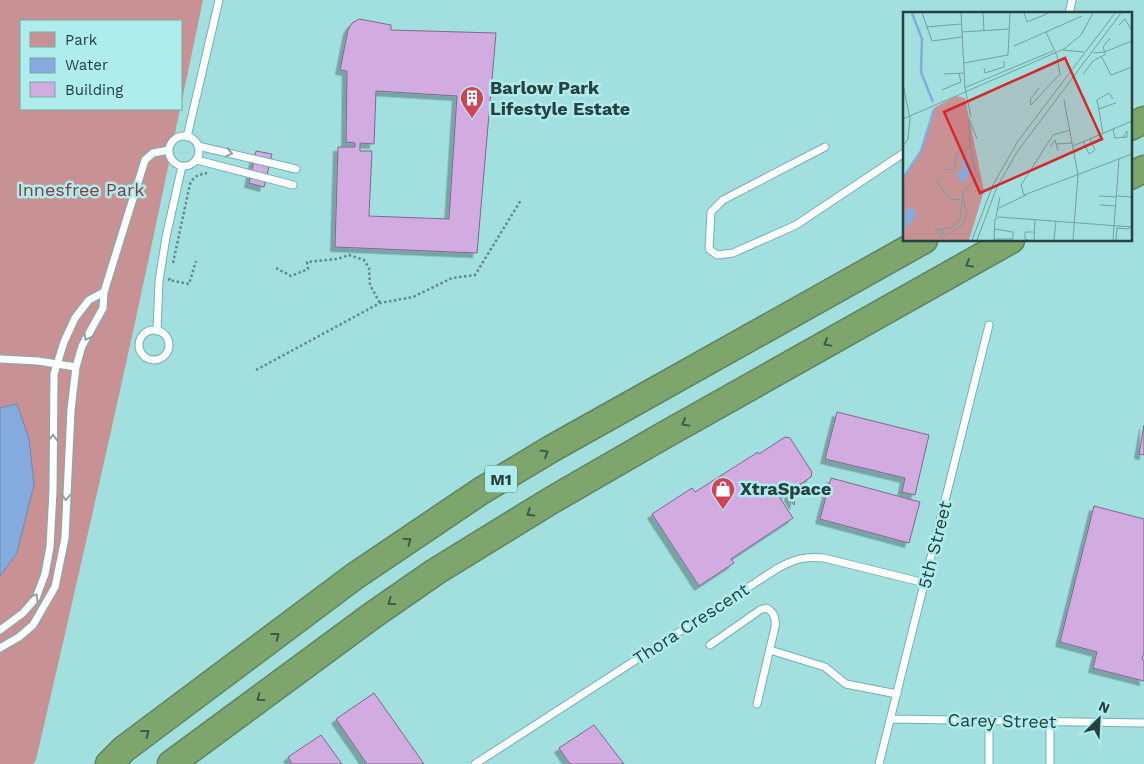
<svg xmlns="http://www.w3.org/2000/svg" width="1144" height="764" font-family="'Work Sans',sans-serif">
<defs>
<filter id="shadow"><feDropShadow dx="-4.5" dy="4.5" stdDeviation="0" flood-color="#0004"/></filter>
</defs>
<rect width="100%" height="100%" fill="#a2e0e0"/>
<path fill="#c89294" d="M0,0H203L181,105V21H21V109H180C136,326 86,543 36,760L33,764H0Z"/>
<path fill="#85abde" stroke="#698baf" d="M17,404L29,439L34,485L17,553L0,576V408Z"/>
<path fill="#d2abe1" stroke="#81678b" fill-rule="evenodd" filter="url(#shadow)" d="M359,19L391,25V30L496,33L477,253L335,247L338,147H355V143L346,142L347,71L340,70L348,30L352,23ZM376,91L457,96L449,219L369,216L372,151H360V143L374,144Z
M256,151L272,154L264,187L249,183Z
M837,412L929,435L915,495L902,492L905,478L825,459Z
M1144,425V455L1139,454Z
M785,437L790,438L812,472L811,477L798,486L794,505L789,497L790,491L780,498L793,518L731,559L734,563L699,586L652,514L692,488L695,492L758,452L759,454Z
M831,478L920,502L909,543L820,519Z
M1094,506L1144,519V652L1142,659L1144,660V681L1093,668L1097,652L1060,642Z
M374,693L417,754L424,764H367L336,719Z
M594,725L624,764H570L559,748Z
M321,735L342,764H292L288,757Z"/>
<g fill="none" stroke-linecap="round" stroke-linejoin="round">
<g stroke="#73b0b1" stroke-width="9">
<path id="service" d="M1069,14L1072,0
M169 151a15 15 0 1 1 30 0a15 15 0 1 1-30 0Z
M187,137L219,0
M198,146L296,169
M825,147L723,200L711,212L709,249L717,255L733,253L796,225L904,153
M197,160L293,185
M139 345a15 15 0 1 1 30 0a15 15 0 1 1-30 0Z
M157,331L159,281L166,237L182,166
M0,359L38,361L76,367
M0,630L23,613L36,598L45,574L50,547L53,491L54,374L64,342L75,318L89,300L104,292
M710,645L760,610L766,608C774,611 776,619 775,627L757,704
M0,648L19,637L33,625L55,587L65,538L71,410L76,367L82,346L103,308L104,292L145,160L153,153L169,150
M770,650L825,667L846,684L897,694
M891,719L1144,723
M475,764L778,568C795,559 805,556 824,558L925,583
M879,764L989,325
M989,764V721
M1050,764V721"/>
</g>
<g stroke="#60825d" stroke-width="29">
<path id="motorway" d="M1130,127L1144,120
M1130,176L1144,169
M109,764L124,749L355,576L481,491L551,449L924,240
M171,764L373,615L435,572L552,500L661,437L1011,240"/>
</g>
<path stroke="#608a8a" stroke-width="2.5" stroke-dasharray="2.5 2.5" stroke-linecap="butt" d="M173,263L190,184C194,176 198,175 207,173
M276,268L291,276L308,269L307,262L337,259L349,255L364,260L369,268L370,285L380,303
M170,278L169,280L189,284L196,261
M256,370L380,303L413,297L452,278L475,275L521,200"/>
<use href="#service" stroke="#fff" stroke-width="7"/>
<use href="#motorway" stroke="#7ea56c" stroke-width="26"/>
</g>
<defs><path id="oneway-chevron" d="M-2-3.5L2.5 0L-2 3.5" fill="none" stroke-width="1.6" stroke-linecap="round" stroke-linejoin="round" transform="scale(1.25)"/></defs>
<g stroke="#93a0a0">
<use href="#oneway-chevron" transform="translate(229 153) rotate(13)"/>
<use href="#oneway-chevron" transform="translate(87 337) rotate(119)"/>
<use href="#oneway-chevron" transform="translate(53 438) rotate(-89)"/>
<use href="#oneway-chevron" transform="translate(66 497) rotate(92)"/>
<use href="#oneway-chevron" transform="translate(35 597) rotate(-59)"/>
</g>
<g stroke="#3d594b">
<use href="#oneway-chevron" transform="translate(969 264) rotate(151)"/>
<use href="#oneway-chevron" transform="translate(827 343) rotate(151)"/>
<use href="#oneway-chevron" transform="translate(685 423) rotate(151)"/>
<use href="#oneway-chevron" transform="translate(545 453) rotate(-31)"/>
<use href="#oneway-chevron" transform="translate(530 513) rotate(148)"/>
<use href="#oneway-chevron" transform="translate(408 541) rotate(-34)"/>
<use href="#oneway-chevron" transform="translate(391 602) rotate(146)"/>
<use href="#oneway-chevron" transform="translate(276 636) rotate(-37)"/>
<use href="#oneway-chevron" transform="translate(260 698) rotate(144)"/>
<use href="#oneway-chevron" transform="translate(146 733) rotate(-37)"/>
</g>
<defs>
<g id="building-pin" transform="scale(1.25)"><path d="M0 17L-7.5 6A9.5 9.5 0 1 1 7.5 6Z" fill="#d24257" stroke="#afeded"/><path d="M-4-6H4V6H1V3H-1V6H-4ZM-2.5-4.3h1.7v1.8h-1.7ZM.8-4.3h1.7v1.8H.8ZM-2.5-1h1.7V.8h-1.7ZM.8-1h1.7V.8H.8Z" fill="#fff"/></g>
<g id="shop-pin" transform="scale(1.25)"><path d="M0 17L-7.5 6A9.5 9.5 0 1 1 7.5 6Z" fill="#d24257" stroke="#afeded"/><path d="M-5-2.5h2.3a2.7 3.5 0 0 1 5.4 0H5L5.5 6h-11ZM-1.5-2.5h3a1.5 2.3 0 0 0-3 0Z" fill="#fff"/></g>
</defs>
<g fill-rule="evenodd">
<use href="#building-pin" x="472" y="98"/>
<use href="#shop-pin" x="723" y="489"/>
</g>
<g text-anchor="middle" stroke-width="5" stroke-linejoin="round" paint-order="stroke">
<rect fill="#afeded" stroke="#507474" stroke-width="1" x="485" y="465.5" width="32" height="27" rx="4"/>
<g font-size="16" font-weight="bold" fill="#274040">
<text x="501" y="485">M1</text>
</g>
<g font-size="18" font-weight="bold" fill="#274040" stroke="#afeded" text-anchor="start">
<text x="490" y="94">Barlow Park<tspan x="490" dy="21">Lifestyle Estate</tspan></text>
<text x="740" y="495">XtraSpace</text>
</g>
<g font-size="18" fill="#8b3740" stroke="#afeded">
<text x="81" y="196">Innesfree Park</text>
</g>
<g font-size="18" fill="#274040" stroke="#afeded">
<text transform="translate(935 545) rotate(-76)" y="6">5th Street</text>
<text transform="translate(691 624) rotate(-33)" y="6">Thora Crescent</text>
<text transform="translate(1002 721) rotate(1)" y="6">Carey Street</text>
</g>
</g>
<g transform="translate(903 12)">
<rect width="229" height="229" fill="#a2e0e0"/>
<path d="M53,84L62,86L81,179L66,228H0V166L18,139L31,96Z" fill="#c89294"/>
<path d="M62,142L69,158L60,171L54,163L61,154L58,150ZM9,195L14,203L0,219L3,198Z" fill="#85abde"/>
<path fill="none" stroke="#85abde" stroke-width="2.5" d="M9,1L19,27L18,60L30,90M0,166L18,139L31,97"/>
<path fill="none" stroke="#71a0a0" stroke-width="1" d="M19,1L29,29L59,25M58,1L62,76L68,105M80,1L81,19M121,1L124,10L146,1M216,13L222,7L229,19M23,15L58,12M59,20L106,17M111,34L179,4M160,38L181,40M190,41L201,40L229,29M202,41L200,35L207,26M198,44L208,63L229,55M61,51L105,43L107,1M81,56L82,61L101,55V49M41,62L61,61M180,62L190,49L203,42M0,72L7,107L5,127L0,134M61,76L150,39M136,76L127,88L128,93L157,62L154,44L143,20M39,78L58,70L56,61M161,88L175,163L170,228M195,97L213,91M66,106L74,127M0,107L161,37L178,23L190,1M210,117L212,126L224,125V119L220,125M167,118L150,123L118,173L121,183L229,142M200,121L194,88L206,81L210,87M180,129L186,142L192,138L187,127M153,132L169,131M170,134L229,109M147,135L152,128L155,139M43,157L51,158L54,141L67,135M37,166L34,170L47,187L57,188M196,184L213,185M213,184L229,185M197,193L213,194M94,197L123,183M93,205L97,185M39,217V221L44,223L60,213L64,201L60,186M91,227H110V220L92,217M41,228L32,218L48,216L57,208L60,181L74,164L67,135L66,108M69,228L90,173L115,129L212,1M74,228L94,175L114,140L218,1M91,228L92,207L96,205L229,215M125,228L122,227V220H131M131,228L132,207M151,228L153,209M210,228L216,147M213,228L214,216L226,217V214"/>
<path fill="#d62828" fill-opacity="0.15" stroke="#d62828" stroke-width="2.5" d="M162,46L199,127L77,181L41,100Z"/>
<rect width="229" height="229" fill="none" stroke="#274040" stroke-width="2.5"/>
</g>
<rect x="20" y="20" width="162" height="90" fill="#afeded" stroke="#79a8a8"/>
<rect x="30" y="32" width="25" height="15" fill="#c89294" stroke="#79a8a8"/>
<text x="65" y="45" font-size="15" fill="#274040">Park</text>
<rect x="30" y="58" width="25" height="15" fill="#85abde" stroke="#79a8a8"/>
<text x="65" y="70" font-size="15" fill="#274040">Water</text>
<rect x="30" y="82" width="25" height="15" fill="#d2abe1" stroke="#79a8a8"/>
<text x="65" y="95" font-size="15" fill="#274040">Building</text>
<g transform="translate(1099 719) rotate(24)" stroke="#afeded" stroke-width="4" paint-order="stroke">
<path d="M0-4L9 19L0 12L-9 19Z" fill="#274040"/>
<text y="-8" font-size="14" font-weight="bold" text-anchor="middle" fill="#274040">N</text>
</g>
</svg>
